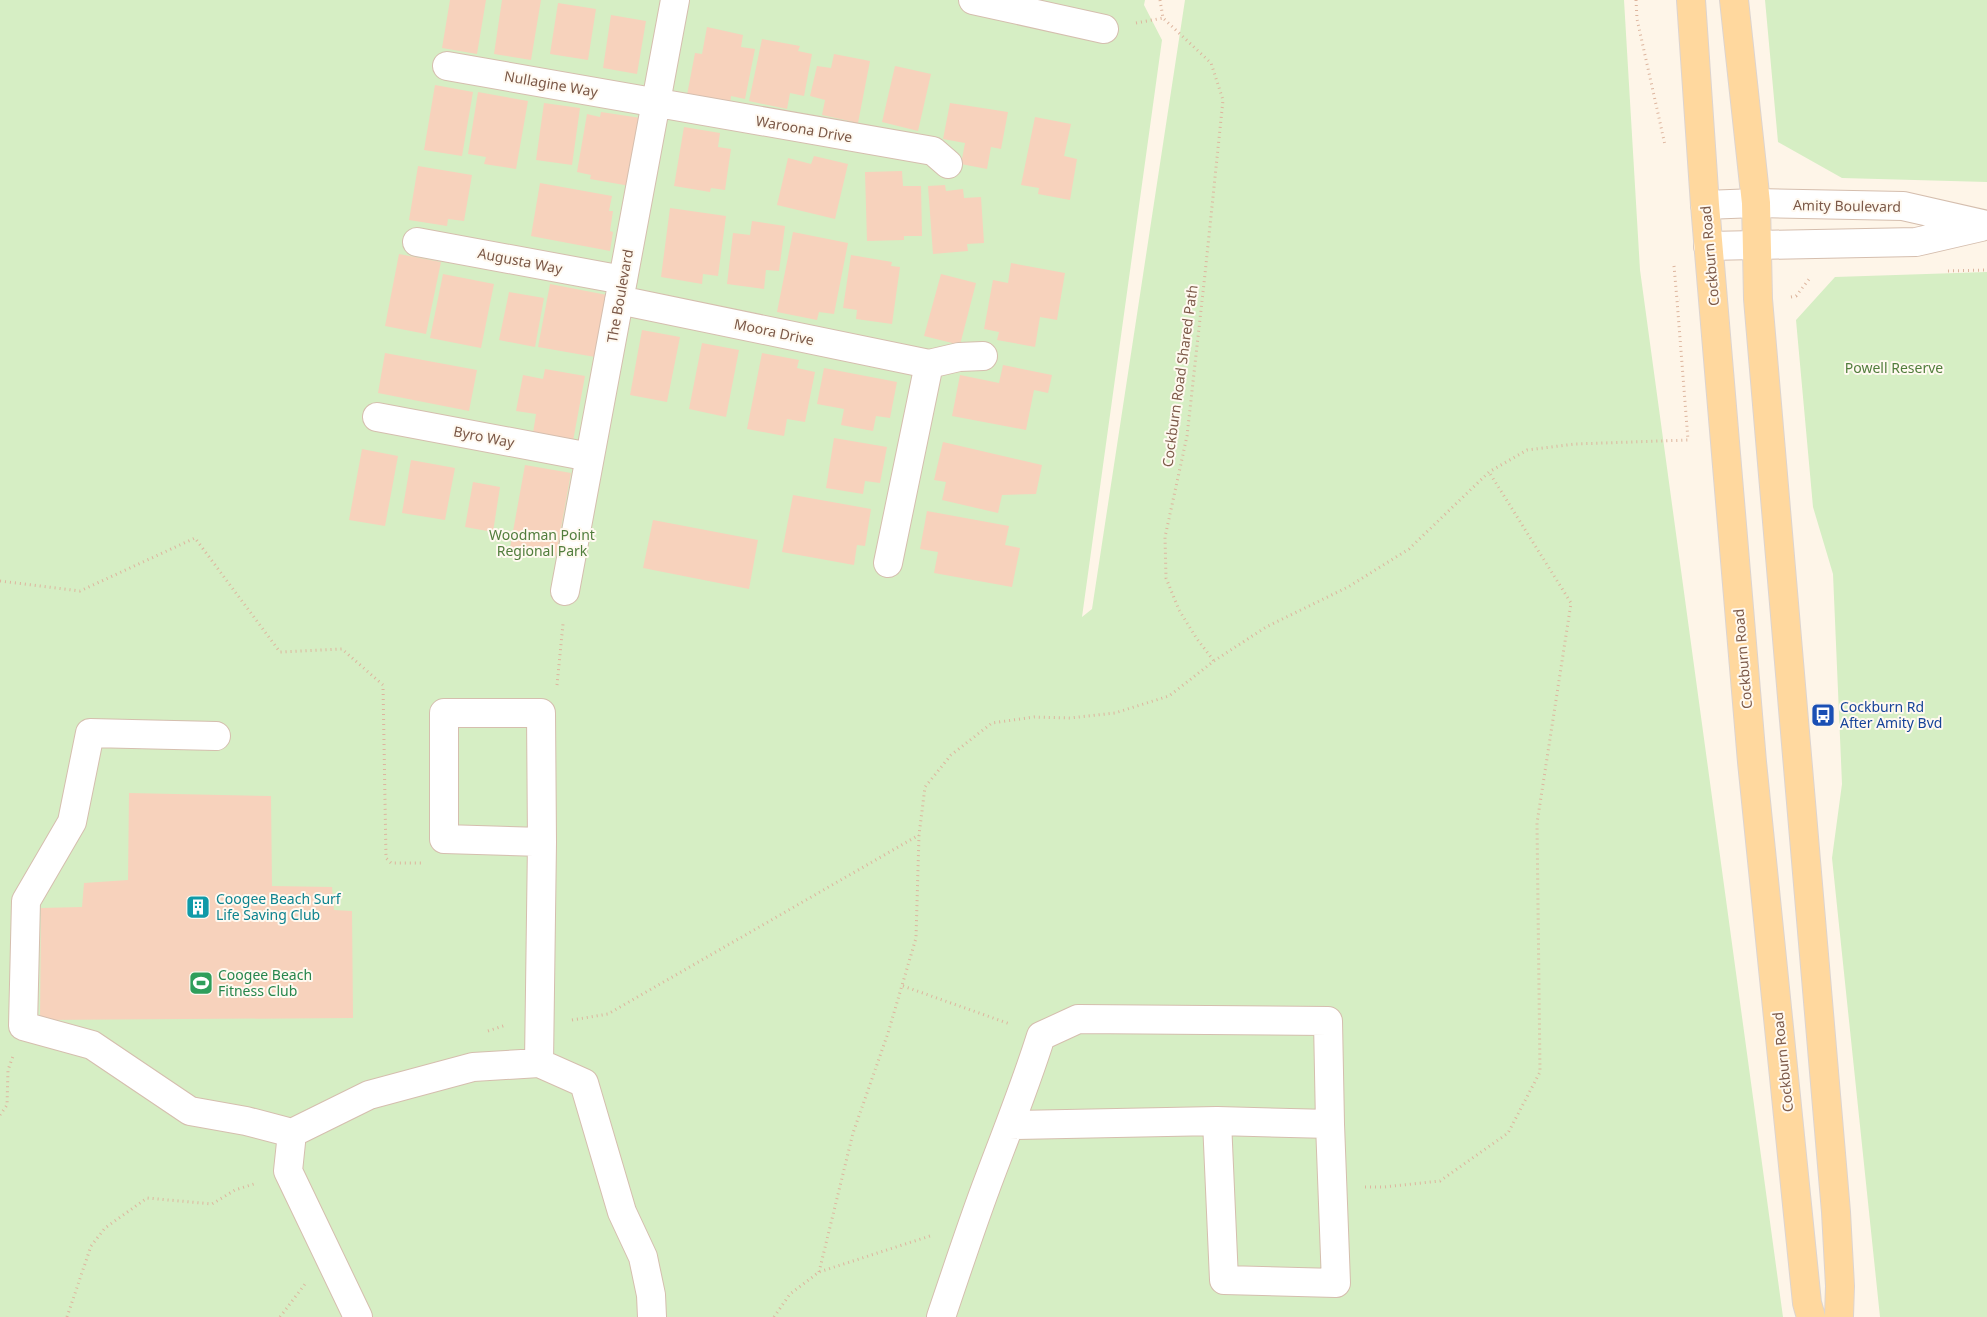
<svg xmlns="http://www.w3.org/2000/svg" width="1987" height="1317" font-family="'Noto Sans',sans-serif">
<rect width="100%" height="100%" fill="#fef5e8"/>
<path fill="#d6eec4" d="M0,0H1145L1144,5L1162,40L1082,617L1092,609L1185,0H1624L1640,270L1783,1317H0Z
M1765,0H1987V182L1842,178L1778,142Z
M1987,272V1317H1880L1832,858L1842,784L1833,574L1813,507L1796,320L1835,277Z"/>
<path fill="#f7d2bc" d="M450,0H486L477,54L442,48Z
M502,0H541L531,60L494,54Z
M558,3L596,9L588,60L550,54Z
M611,15L646,21L637,74L603,68Z
M707,27L743,35L741,47L755,49L745,99L731,96L730,104L687,95L695,53L702,54Z
M762,39L800,46L798,51L812,54L804,96L790,93L787,109L749,101Z
M834,54L870,61L858,123L822,115L825,100L810,96L817,66L831,68Z
M895,66L931,74L918,131L882,122Z
M435,85L473,92L462,156L424,150Z
M478,92L528,101L516,169L484,164L486,157L468,154Z
M544,103L580,108L572,165L536,160Z
M950,103L1008,112L1001,149L991,147L987,169L961,164L965,143L943,139Z
M601,112L641,118L630,186L590,179L591,175L577,172L587,114L600,117Z
M1035,117L1071,124L1064,156L1077,159L1070,200L1038,194L1039,188L1021,185Z
M684,127L720,133L718,147L731,149L725,190L711,188L710,192L674,186Z
M814,156L848,164L835,219L777,205L788,158L811,164Z
M418,166L472,175L464,221L448,219L447,226L409,220Z
M902,171L903,186H921L922,236H904V240L867,241L865,172Z
M540,183L612,196L609,211H613L610,231L613,232L610,251L531,236Z
M945,185L946,191L963,189L964,198L981,197L984,243L967,244L968,251L933,254L928,186Z
M670,208L726,216L718,276L703,274L702,284L661,277Z
M752,221L785,226L779,271L766,270L764,289L727,284L733,233L750,235Z
M793,232L848,243L834,314L819,312L817,320L777,312Z
M399,254L441,262L426,334L385,326Z
M851,255L892,262L891,266L900,267L892,324L856,319L857,310L843,308Z
M1011,263L1065,273L1057,320L1040,317L1035,347L997,340L999,332L984,329L993,280L1008,283Z
M443,274L494,284L481,348L430,338Z
M941,274L976,283L960,345L924,336Z
M550,284L607,295L595,357L538,347Z
M509,292L544,298L535,347L499,340Z
M642,330L680,337L667,402L630,395Z
M702,343L739,350L726,417L689,409Z
M385,353L477,370L469,411L378,393Z
M762,353L799,360L797,368L815,372L805,422L787,419L784,436L747,429Z
M1003,365L1052,375L1048,393L1034,390L1026,430L952,416L960,375L999,383Z
M824,368L897,382L890,418L876,416L873,431L841,425L844,409L817,404Z
M545,369L585,376L573,441L533,433L536,414L516,411L523,375L543,379Z
M834,438L887,447L880,483L865,481L863,494L826,488Z
M943,442L1042,465L1036,494L1002,495L998,513L942,500L946,482L934,480Z
M362,449L398,456L385,526L349,520Z
M411,460L455,468L445,520L402,513Z
M525,465L571,473L556,556L510,548Z
M473,482L500,487L493,532L465,527Z
M793,495L871,509L865,546L857,545L854,565L782,552Z
M927,511L1009,526L1005,545L1020,548L1012,587L934,573L938,552L920,549Z
M653,520L758,540L749,589L643,568Z
M129,793L271,796L272,886L332,887L334,910L352,911L353,1018L40,1020L41,908L82,907L84,883L128,880Z"/>
<g fill="none" stroke-linecap="round" stroke-linejoin="round">
<g stroke="#d5beae" stroke-width="30">
<path id="minor" d="M973,0L1104,29
M447,66L933,151L948,164
M1705,205L1756,203L1903,206L1987,225
M417,242L623,280
M1708,246L1916,242L1981,227
M619,300L929,364L888,563
M929,364L959,357L983,356
M377,417L590,457
M565,591L675,0
M216,736L90,733L72,822L26,901L23,1026L92,1045L190,1111L246,1121L292,1133
M539,1063L542,842L541,713H444V839L542,842
M1217,1121L1330,1124
M358,1317L288,1171L292,1133L369,1095L473,1067L539,1063L584,1083L622,1212L643,1257L651,1295L652,1317
M941,1317C956,1273 970,1230 986,1187C1005,1136 1025,1087 1041,1036L1078,1019L1328,1021L1330,1124L1336,1283L1224,1280L1217,1121L1010,1125"/>
</g>
<g stroke="#ddd4cf" stroke-width="30">
<path id="major" d="M1691,0L1705,205L1752,762L1807,1303L1811,1317
M1734,0L1756,203L1758,299L1836,1212L1840,1286L1839,1317"/>
</g>
<path stroke="#ddb59e" stroke-width="3" stroke-dasharray="1 4" stroke-linecap="butt" d="M1160,0L1163,18L1211,63L1223,100L1205,274L1187,436L1165,537L1166,578L1179,610L1197,639L1214,661
M1636,0L1637,19L1665,145
M1136,23L1163,18
M1674,266L1677,300
M1948,271L1987,270
M1791,297L1796,296L1810,278
M0,581L80,591L195,538L280,652L342,649L383,685L386,858L391,863H422
M557,685L563,624
M903,986L1010,1024
M572,1020L608,1014L919,835
M488,1031L506,1025
M0,1115L7,1105L8,1070L13,1056
M1365,1187H1384L1440,1181L1508,1133L1540,1072L1537,823L1571,603L1489,472
M819,1272L853,1133L888,1033L916,938L919,835L925,787L951,755L992,723L1034,717L1070,718L1115,713L1169,696L1214,661L1266,627L1348,587L1409,549L1489,472L1527,450L1575,444L1688,440L1677,300H1680
M67,1317L91,1246L105,1228L147,1198L212,1204L235,1190L257,1183
M280,1317L305,1284
M774,1317L790,1294L819,1272L933,1235"/>
<use href="#minor" stroke="#fff" stroke-width="28"/>
<use href="#major" stroke="#ffd89e" stroke-width="28"/>
</g>
<defs>
<g id="bus-square" transform="scale(1.25)"><rect x="-9" y="-9" width="18" height="18" rx="4" fill="#1a4fb4" stroke="#fff9f0"/><path d="M-5-6H5V4H4V6H2V4H-2V6H-4V4H-5ZM-3.5-4V0h7V-4ZM-3.5 1.2v1.5H-2V1.2ZM2 1.2v1.5H3.5V1.2Z" fill="#fff"/></g>
<g id="building-square" transform="scale(1.25)"><rect x="-9" y="-9" width="18" height="18" rx="4" fill="#0f9aa8" stroke="#fff9f0"/><path d="M-4-6H4V6H1V3H-1V6H-4ZM-2.5-4.3h1.7v1.8h-1.7ZM.8-4.3h1.7v1.8H.8ZM-2.5-1h1.7V.8h-1.7ZM.8-1h1.7V.8H.8Z" fill="#fff"/></g>
<g id="stadium-square" transform="scale(1.25)"><rect x="-9" y="-9" width="18" height="18" rx="4" fill="#2e9e5b" stroke="#fff9f0"/><path d="M0-5a6.5 5 0 1 0 0 10a6.5 5 0 1 0 0-10ZM-3.5-1.8h7v3.6h-7Z" fill="#fff"/></g>
</defs>
<g fill-rule="evenodd">
<use href="#bus-square" x="1823" y="715"/>
<use href="#building-square" x="198" y="907"/>
<use href="#stadium-square" x="201" y="983"/>
</g>
<g text-anchor="middle" stroke-width="4" stroke-linejoin="round" paint-order="stroke">
<g font-size="14" fill="#7c5948" stroke="#fff9f0">
<text transform="translate(551 84) rotate(10)" y="5">Nullagine Way</text>
<text transform="translate(804 129) rotate(10)" y="5">Waroona Drive</text>
<text transform="translate(1847 206) rotate(1)" y="5">Amity Boulevard</text>
<text transform="translate(1710 256) rotate(-95)" y="5">Cockburn Road</text>
<text transform="translate(520 261) rotate(11)" y="5">Augusta Way</text>
<text transform="translate(620 296) rotate(-80)" y="5">The Boulevard</text>
<text transform="translate(774 332) rotate(12)" y="5">Moora Drive</text>
<text transform="translate(1180 376) rotate(-82)" y="5">Cockburn Road Shared Path</text>
<text transform="translate(484 437) rotate(11)" y="5">Byro Way</text>
<text transform="translate(1743 659) rotate(-95)" y="5">Cockburn Road</text>
<text transform="translate(1783 1062) rotate(-96)" y="5">Cockburn Road</text>
</g>
<g font-size="14" fill="#517d3c" stroke="#fff9f0">
<text x="1894" y="373">Powell Reserve</text>
<text x="542" y="540">Woodman Point<tspan x="542" dy="16">Regional Park</tspan></text>
</g>
<g font-size="14" fill="#164399" stroke="#fff9f0" text-anchor="start">
<text x="1840" y="712">Cockburn Rd<tspan x="1840" dy="16">After Amity Bvd</tspan></text>
</g>
<g font-size="14" fill="#0d838f" stroke="#fff9f0" text-anchor="start">
<text x="216" y="904">Coogee Beach Surf<tspan x="216" dy="16">Life Saving Club</tspan></text>
</g>
<g font-size="14" fill="#27864d" stroke="#fff9f0" text-anchor="start">
<text x="218" y="980">Coogee Beach<tspan x="218" dy="16">Fitness Club</tspan></text>
</g>
</g>
</svg>
